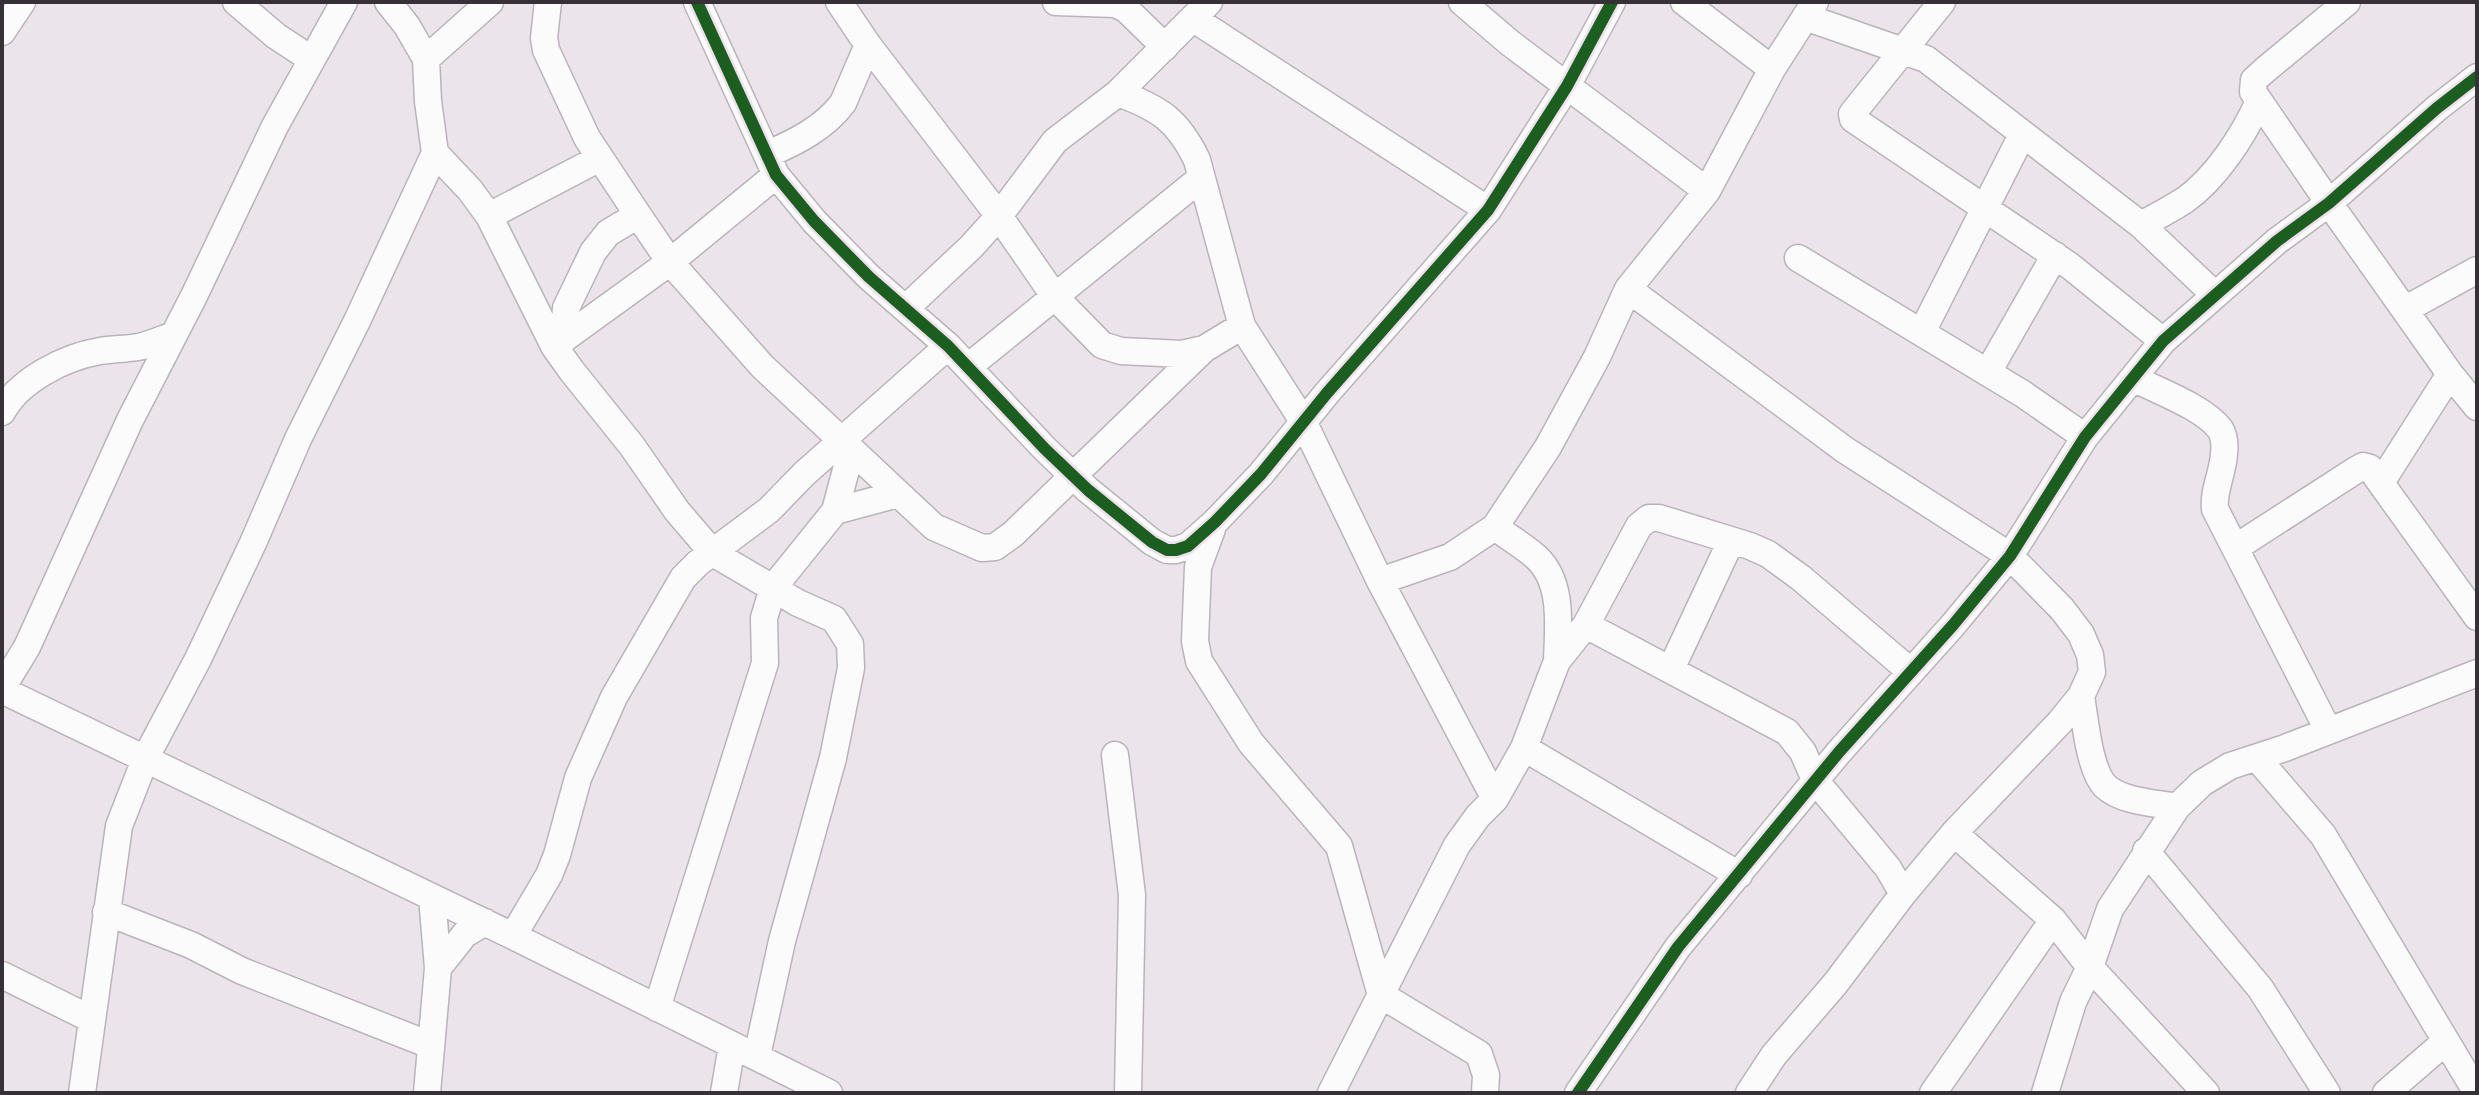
<svg xmlns="http://www.w3.org/2000/svg" width="2479" height="1095" font-family="'Zilla Slab',serif">
<rect width="100%" height="100%" fill="#ece4eb"/>
<g fill="none" stroke-linecap="round" stroke-linejoin="round">
<g stroke="#bab4ba" stroke-width="29">
<path id="minor" d="M236,2L276,36L311,59
M388,2L407,26L426,59L428,101L435,153L470,190L489,216L554,346L571,370L632,446L677,511L713,553L798,603L834,619L850,644L851,668L833,758L782,941L757,1056
M548,2L544,38L546,50L587,138L638,215L670,262L762,366L934,527L982,548L995,547L1013,534L1204,349L1242,326
M697,2L776,175L814,221L869,277L948,346L1045,449L1088,490L1152,542L1167,550H1176L1188,546L1215,522L1261,474L1327,393L1488,210L1567,86L1612,2
M839,2L868,45L999,216L1055,297L1102,345L1121,351L1182,354L1204,349
M1056,2L1115,4L1126,9L1165,47
M1462,2L1510,43L1707,191
M1684,2L1772,69
M1942,2L1852,114L1853,119L2070,266L2163,341
M2347,2L2265,70L2254,80L2253,92L2329,203L2450,374L2477,407
M1805,17L1926,59L2141,225L2214,294
M1194,19L1488,210
M2,32L22,2
M426,59L490,2
M1118,93C1159,108 1178,120 1197,160L1242,326L1303,421L1380,581L1495,799
M768,154C796,142 824,128 843,103L868,45
M489,216L600,158
M2141,225C2156,217 2171,209 2185,200C2216,178 2244,135 2259,101
M1798,258L2023,394L2085,437
M1628,289L1845,450L2010,556L2062,609L2081,634L2090,655L2092,672L2081,696L2060,722L1954,833L1903,894L1835,984L1774,1055L1749,1093
M906,308L971,247L999,216L1055,141L1118,93L1209,2
M2406,309L2477,270
M1922,332L2022,135
M564,339L566,308L593,252L608,233L638,215
M554,346L670,262L776,175
M968,367L1201,178
M1988,372L2055,255
M2133,378C2158,391 2203,407 2220,429C2225,437 2225,445 2224,454C2223,473 2213,490 2215,509L2328,730
M2,412C19,380 65,357 100,351C113,349 126,349 138,347C150,345 162,339 174,335
M2382,481L2450,374
M835,511L898,494
M1495,527C1508,537 1524,546 1536,557C1564,582 1558,628 1557,661
M1212,529L1198,567L1195,641L1199,661L1251,743L1339,846L1381,995L1479,1054L1486,1075L1485,1093
M2235,548L2356,470L2363,466L2370,468L2477,617
M1380,581L1450,557L1495,527L1548,447L1597,357L1628,289L1707,191L1772,69L1815,2
M1586,625L1787,732L1803,752L1815,780L1888,868L1903,894
M1671,669L1731,541
M2,688L27,647L130,420L194,296L275,126L344,2
M2,690L513,936L829,1093
M2081,696C2085,719 2089,769 2105,786C2122,802 2155,803 2177,807
M1524,748L1739,875
M1115,755L1132,895L1128,1093
M2257,758L2323,835L2477,1093
M1954,833L2053,920L2090,967L2206,1093
M2146,851L2260,988L2327,1093
M106,912L191,945L242,971L430,1045
M513,936L549,875L557,855L578,778L614,697L683,578L698,563L769,510L804,474L948,346
M438,968L465,934L485,922
M2,975L91,1019
M657,1008L765,663L764,618L773,588L835,511L851,451
M82,1093L119,826L146,757L198,659L253,543L298,439L357,321L435,153
M427,1093L438,968L432,897
M724,1093L732,1045
M1331,1093L1457,845L1478,816L1495,799L1524,748L1557,661L1586,625L1639,526L1649,518H1659L1750,546L1768,554L1801,578L1910,671
M1578,1093L1678,947L1839,752L1953,625L2010,556L2085,437L2163,341L2277,241L2329,203L2437,108L2477,77
M1933,1093L2053,920
M2045,1093L2073,1002L2090,967L2110,909L2177,807L2202,783L2230,766L2285,748L2477,673
M2386,1093L2445,1042"/>
</g>
<use href="#minor" stroke="#fcfbfc" stroke-width="26"/>
<g stroke="#efe0ee" stroke-width="17">
<path id="cycleway" d="M697,2L776,175L814,221L869,277L948,346L1045,449L1088,490L1152,542L1167,550H1176L1188,546L1215,522L1261,474L1327,393L1488,210L1567,86L1612,2
M1578,1093L1678,947L1839,752L1953,625L2010,556L2085,437L2163,341L2277,241L2329,203L2437,108L2477,77"/>
</g>
<use href="#cycleway" stroke="#1b5e20" stroke-width="12"/>
</g>
<rect width="2479" height="1095" fill="none" stroke="#363136" stroke-width="8"/>
</svg>
